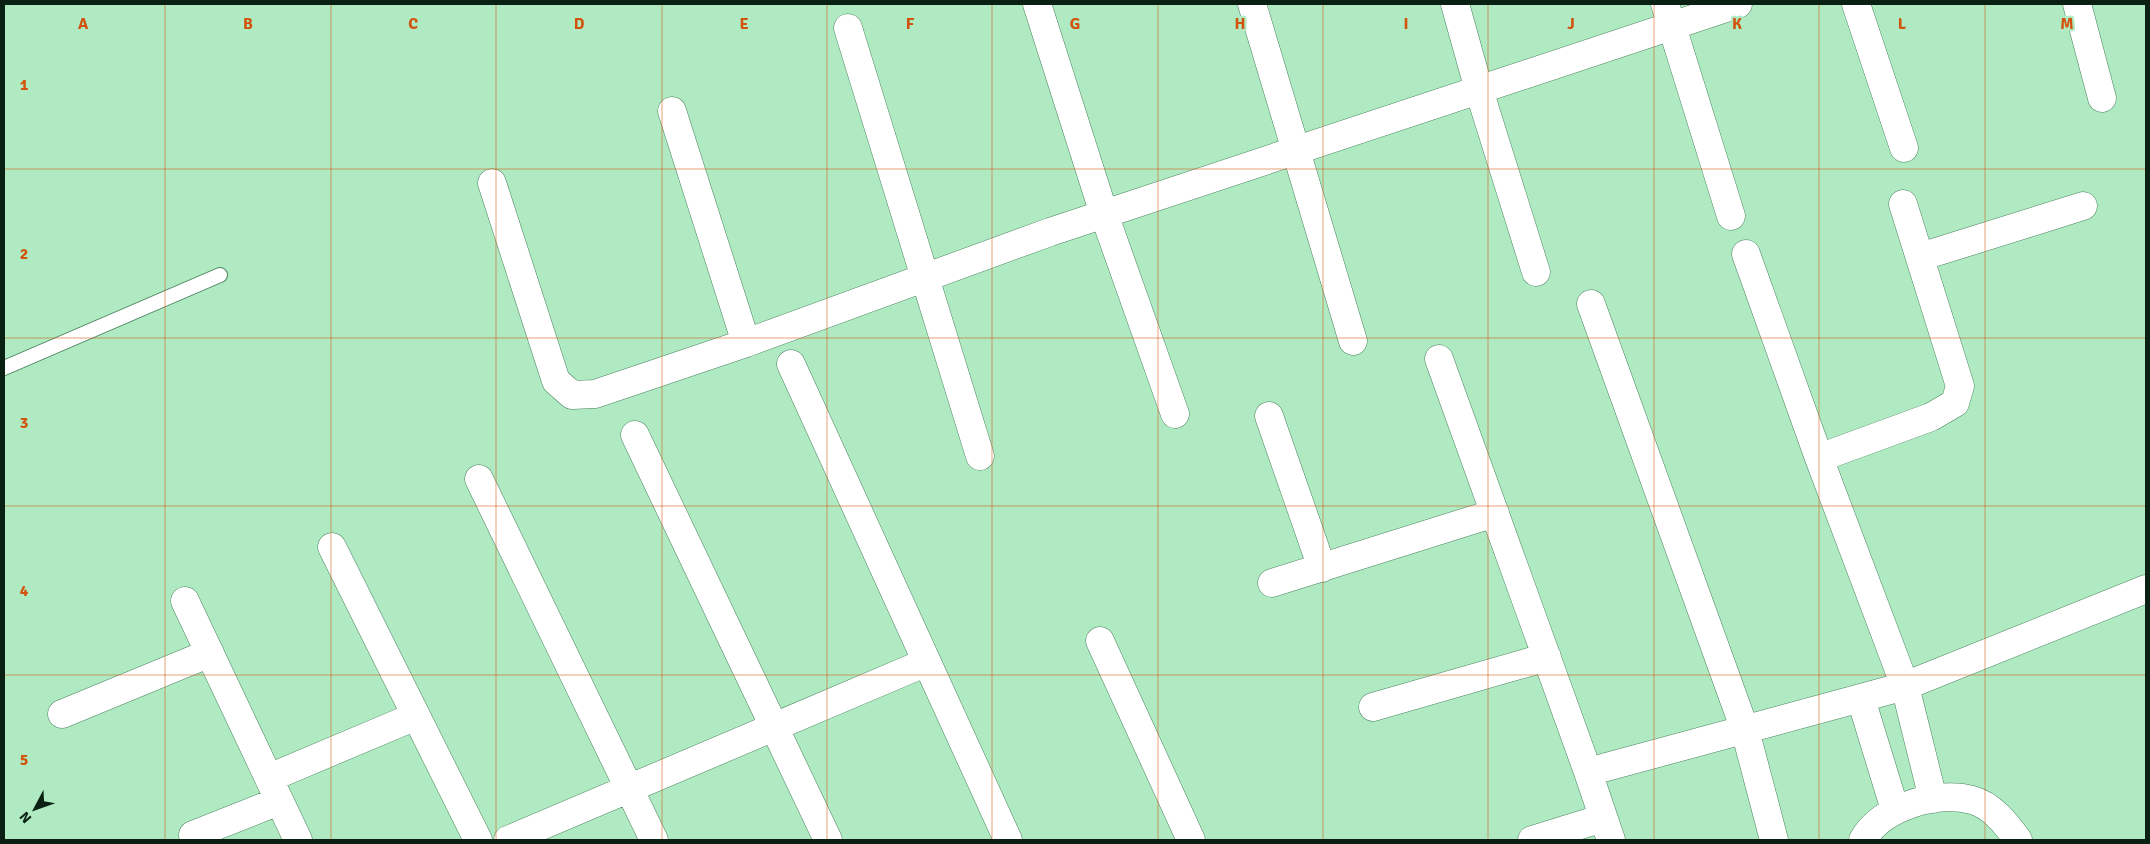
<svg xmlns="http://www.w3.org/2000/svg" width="2150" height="844" font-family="Signika,sans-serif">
<rect width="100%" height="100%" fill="#afeac2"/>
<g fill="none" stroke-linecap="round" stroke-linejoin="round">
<g stroke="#4b835f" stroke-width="16">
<path id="service" d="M4,368L220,275"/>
</g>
<g stroke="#4b835f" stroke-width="29">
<path id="minor" d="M1037,4L1104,214L1175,414
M1252,4L1353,341
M1455,4L1479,90L1536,272
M1665,4L1731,216
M1856,4L1904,148
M2077,4L2102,98
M848,28L980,456
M672,111L746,343
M492,183L556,381L572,395L595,394L746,343L1050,232L1738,4
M1746,254L1819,458L1905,686L1933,799
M1920,257L2083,206
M1591,304L1745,730L1774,840
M1439,359L1588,772L1611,840
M791,364L1008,840
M1269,416L1322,568
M635,435L828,840
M1819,458L1931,417L1955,403L1960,386L1903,204
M479,479L654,840
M332,547L478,840
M1272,583L1495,513
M185,601L298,840
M1100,641L1191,840
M1861,699L1895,810
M1373,707L1547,657
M62,714L210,653
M1588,772L1905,686L2146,589
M269,778L416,716
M193,835L279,801
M508,840L927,662
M1532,840L1603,818
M1863,840C1881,807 1938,790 1972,800C1992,805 2007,825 2018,840"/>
</g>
<use href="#service" stroke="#fff" stroke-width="14"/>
<use href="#minor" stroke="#fff" stroke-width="28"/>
</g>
<path fill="none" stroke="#d2530d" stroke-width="1" stroke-opacity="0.55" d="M165,4V840M331,4V840M496,4V840M662,4V840M827,4V840M992,4V840M1158,4V840M1323,4V840M1488,4V840M1654,4V840M1819,4V840M1985,4V840M4,169H2146M4,338H2146M4,506H2146M4,675H2146"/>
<g font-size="16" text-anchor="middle" font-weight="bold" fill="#d2530d" stroke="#afeac2" stroke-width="4.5" stroke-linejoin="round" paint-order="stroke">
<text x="83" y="29">A</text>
<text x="248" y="29">B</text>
<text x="413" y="29">C</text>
<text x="579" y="29">D</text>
<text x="744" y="29">E</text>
<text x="910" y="29">F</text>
<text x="1075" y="29">G</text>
<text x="1240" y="29">H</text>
<text x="1406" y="29">I</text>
<text x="1571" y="29">J</text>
<text x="1737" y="29">K</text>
<text x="1902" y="29">L</text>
<text x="2067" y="29">M</text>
<text x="24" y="90">1</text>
<text x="24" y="259">2</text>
<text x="24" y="428">3</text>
<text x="24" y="596">4</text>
<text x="24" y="765">5</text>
</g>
<rect width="2150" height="844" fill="none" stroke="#092012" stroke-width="10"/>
<g transform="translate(35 809) rotate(229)" stroke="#afeac2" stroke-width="4" paint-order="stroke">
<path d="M0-4L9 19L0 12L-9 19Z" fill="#092012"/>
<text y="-8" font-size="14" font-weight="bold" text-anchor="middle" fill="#092012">N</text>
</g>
</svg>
